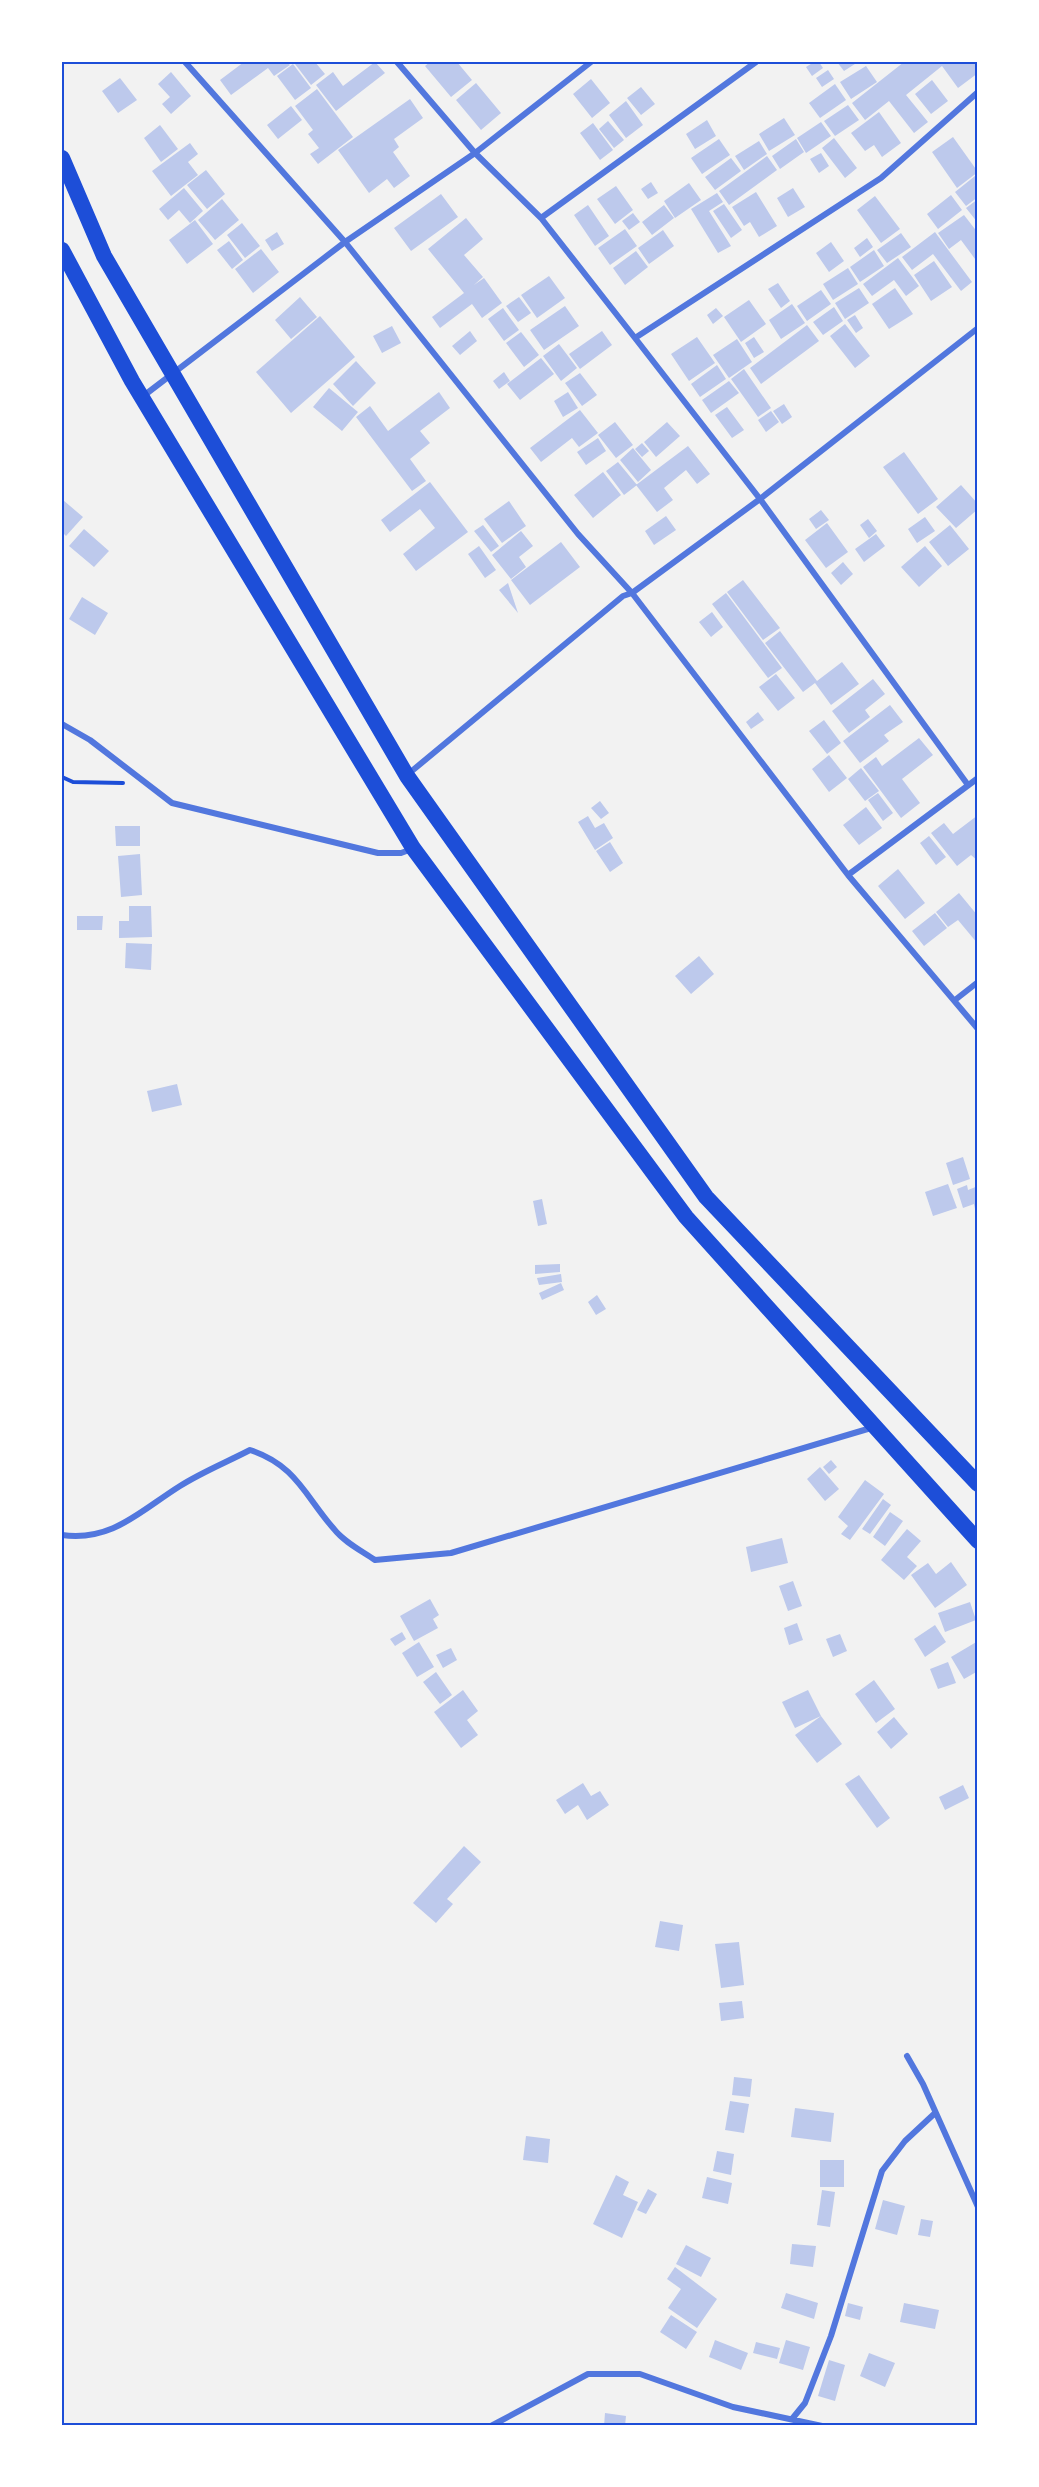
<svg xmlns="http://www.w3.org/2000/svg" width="1039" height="2487" font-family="Arial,sans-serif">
<rect width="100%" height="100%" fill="#f2f2f2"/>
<path fill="#bdc9ec" d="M244,62H287L290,65L274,76L268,68L231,95L220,80Z
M298,62H315L325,74L311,85L295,64Z
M375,62L385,73L336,111L316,85L333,72L343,86Z
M430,62H457L472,80L451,97L425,66Z
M814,62H819L823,68L812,76L806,67Z
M837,62H858L844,71Z
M904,62H977L978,73L958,88L942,66L906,95L928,122L914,133L889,101L865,120L852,103Z
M293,64L311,88L295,100L277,76Z
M866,66L877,82L851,99L840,82Z
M828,70L834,79L822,87L816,78Z
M171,72L191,96L171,114L162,104L170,97L158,84Z
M120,78L137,100L118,113L102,91Z
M591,79L610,103L592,118L573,94Z
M932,80L948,101L931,114L915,94Z
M476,83L501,113L481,130L456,100Z
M835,84L846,100L820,118L809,103Z
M641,87L655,104L641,115L627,98Z
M317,89L353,137L318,164L310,154L319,148L308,134L313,130L295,106Z
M410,99L423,118L394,139L399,147L393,152L410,176L394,188L387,179L369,193L338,150Z
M626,101L643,125L626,138L609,115Z
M848,105L859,120L835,136L824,121Z
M291,106L302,120L278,139L267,125Z
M879,112L901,143L882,157L874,145L865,151L851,133Z
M784,118L795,135L769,151L759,134Z
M707,120L716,136L695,149L686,134Z
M608,121L624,140L614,148L599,129Z
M821,122L831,136L806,153L797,138Z
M593,123L613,150L600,160L580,133Z
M160,125L178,149L161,162L144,138Z
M953,137L978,172L957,188L932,152Z
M834,138L857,168L845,178L822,148Z
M719,139L730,155L702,174L691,158Z
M796,139L804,152L780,169L772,156Z
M759,141L767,154L744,170L735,156Z
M190,143L198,154L188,162L198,175L171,196L152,171Z
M821,153L829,166L819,173L810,159Z
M767,156L777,170L729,205L719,191Z
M731,158L741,171L715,190L705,177Z
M206,170L225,194L207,209L187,185Z
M975,176L978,197L966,206L955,192Z
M651,182L658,193L648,199L641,189Z
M689,183L701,200L675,218L664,201Z
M616,186L633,210L615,224L597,199Z
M184,188L203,211L190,223L179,210L168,220L159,209Z
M793,188L805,207L788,217L777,198Z
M756,192L777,226L759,237L750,222L744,226L732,207Z
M717,193L723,202L709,211L731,246L718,253L691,209Z
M441,194L458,217L411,251L394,228Z
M951,195L962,210L938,229L927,214Z
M875,196L900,229L881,243L857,210Z
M222,199L239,220L215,240L198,220Z
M978,199V223L966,208Z
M724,204L742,230L731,238L713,211Z
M588,205L609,236L595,246L574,215Z
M664,205L674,218L652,235L642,222Z
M633,213L640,222L629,230L622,221Z
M964,215L978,233V263L961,240L949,249L938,233Z
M466,218L483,239L464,255L483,277L474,285L484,278L502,303L482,318L472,304L440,328L432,317L464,293L428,249Z
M195,220L213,244L187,264L169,240Z
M242,223L260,246L245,258L227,235Z
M625,229L637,246L610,265L598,248Z
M663,230L674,246L649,264L638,248Z
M277,232L284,244L272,251L265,240Z
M935,232L972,282L961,291L933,254L912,270L902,257Z
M901,233L911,247L887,263L877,250Z
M867,238L873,247L860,257L854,248Z
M229,241L243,260L232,269L217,250Z
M831,242L844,261L829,272L816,253Z
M261,249L279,272L253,293L235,269Z
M874,250L884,266L860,282L850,267Z
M636,251L648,267L625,285L613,268Z
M898,258L919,286L906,296L894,280L872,296L863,284Z
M934,261L952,287L931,301L914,275Z
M848,268L858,284L833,300L823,284Z
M549,276L565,298L537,318L521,295Z
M778,283L790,301L781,308L768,289Z
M859,288L869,303L845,319L835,303Z
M895,288L913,314L889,329L872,304Z
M821,290L831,304L807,321L797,306Z
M300,297L317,317L291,339L275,320Z
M519,297L531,313L518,322L506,306Z
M749,300L766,324L741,342L724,317Z
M792,304L805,323L781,339L769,320Z
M565,306L579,326L544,350L530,330Z
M834,307L843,321L823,335L813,322Z
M503,308L519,330L504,341L488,319Z
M716,308L723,316L713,324L707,315Z
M855,315L863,328L856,333L847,320Z
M320,316L355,357L291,413L256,372Z
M845,324L870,356L855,368L830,336Z
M807,325L819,341L761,384L750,368Z
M392,326L401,343L382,353L373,336Z
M470,331L477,341L460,355L452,346Z
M602,331L612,345L580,369L569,354Z
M521,332L539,355L524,367L506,343Z
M697,337L715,363L689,381L671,354Z
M754,337L764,352L754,358L745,343Z
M737,339L752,362L729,378L713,355Z
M559,344L577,368L561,381L543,356Z
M541,358L554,374L520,400L507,384Z
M356,361L376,383L353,406L333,384Z
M717,365L726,379L700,397L691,384Z
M744,369L771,408L758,417L731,379Z
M504,372L510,381L499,389L493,381Z
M580,373L597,395L582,406L565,383Z
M729,381L739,393L711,413L702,400Z
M329,388L358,412L342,431L313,407Z
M439,392L450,408L420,431L430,443L410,459L426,481L412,491L356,417L370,406L388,431Z
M568,392L578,408L563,417L554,401Z
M784,404L792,417L782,424L773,411Z
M727,407L744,430L732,438L715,415Z
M580,410L598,433L579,447L572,438L541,462L530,448Z
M771,411L779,422L766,432L758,420Z
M615,422L633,445L616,458L598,435Z
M667,422L680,436L656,457L644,442Z
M598,438L606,451L586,465L577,452Z
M642,443L649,451L642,457L635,449Z
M688,446L710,474L697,484L686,470L664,488L673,500L657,512L636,485Z
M633,448L651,470L638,482L620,460Z
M904,452L938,499L918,514L883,467Z
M618,462L637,485L624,495L606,471Z
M603,472L621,495L593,518L574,495Z
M430,482L468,532L416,571L403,554L435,528L420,509L390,532L381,520Z
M961,485L978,504V509L956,528L936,507Z
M63,500L83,517L66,536L62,532Z
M509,501L526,526L502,543L484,519Z
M821,510L829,520L816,529L809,519Z
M666,516L676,530L654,545L645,531Z
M925,517L935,531L917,543L908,529Z
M868,519L877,531L869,538L860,525Z
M827,523L848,552L826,568L805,540Z
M483,525L499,546L491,552L474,531Z
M950,525L969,549L948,566L929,542Z
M84,529L109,551L94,567L69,546Z
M521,531L533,546L519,557L526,567L511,579L492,555Z
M876,534L885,546L864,562L855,549Z
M561,542L580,567L530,605L511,580Z
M479,546L496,570L485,578L468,554Z
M925,546L942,566L919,587L901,567Z
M843,562L853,574L841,585L831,573Z
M743,580L780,628L763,640L727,592Z
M508,583L518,613L499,590Z
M726,593L782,668L768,678L712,604Z
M82,597L108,613L95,635L69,619Z
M712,612L723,627L711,637L699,622Z
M780,631L817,681L842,662L859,684L831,705L815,683L803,692L765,643Z
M776,674L795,698L778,711L759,687Z
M873,679L885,694L865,710L870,717L849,733L832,711Z
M890,705L903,722L884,735L889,741L860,763L843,741Z
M758,712L764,720L751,729L746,722Z
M824,720L841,743L827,754L809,731Z
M919,738L933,755L902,779L920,803L901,818L863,767L876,757L882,766Z
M829,755L847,778L829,792L812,769Z
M861,768L879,791L865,801L848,779Z
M878,793L893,813L883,821L868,800Z
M600,801L609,813L601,819L591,808Z
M866,807L882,828L859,845L843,825Z
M978,815V861L971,855L957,866L931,833L944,823L953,834Z
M588,816L595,828L604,823L613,838L595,850L578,822Z
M115,826H140V846H116Z
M929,836L946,857L936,865L920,843Z
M610,842L623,863L610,872L596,851Z
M140,854L142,895L121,897L118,856Z
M898,869L925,903L905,919L878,886Z
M959,893L978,916V944L958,920L948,927L936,912Z
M129,906H151L152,937L119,938V921H129Z
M935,913L947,928L924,946L912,931Z
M77,916H103L102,930H77Z
M126,943L152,944L151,970L125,968Z
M699,956L714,974L691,994L675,976Z
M177,1084L182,1105L152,1112L147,1091Z
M963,1157L970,1179L953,1185L946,1163Z
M948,1184L957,1208L933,1216L925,1192Z
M967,1185L968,1190L978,1186V1209H975L974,1204L963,1208L957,1189Z
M542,1199L547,1224L538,1226L533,1201Z
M560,1264V1272L535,1274V1265Z
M561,1274L562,1282L539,1285L537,1278Z
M561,1283L564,1290L542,1300L539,1293Z
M597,1295L606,1309L596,1315L588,1302Z
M831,1460L837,1467L829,1474L823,1467Z
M820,1467L839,1489L825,1501L807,1479Z
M865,1480L884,1494L850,1540L841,1534L848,1526L838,1517Z
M883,1499L891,1505L870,1534L862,1529Z
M890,1512L903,1521L885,1546L873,1537Z
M907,1529L921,1541L907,1557L917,1566L904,1580L881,1560Z
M782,1538L788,1563L751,1572L746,1547Z
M951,1562L967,1585L935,1608L911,1575L928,1563L936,1574Z
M793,1581L802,1606L788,1611L779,1586Z
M430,1599L439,1615L433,1619L438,1628L414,1641L400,1616Z
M970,1602L976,1620L945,1632L938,1613Z
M797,1623L803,1640L789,1645L784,1628Z
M935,1625L946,1642L925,1657L914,1639Z
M402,1632L406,1639L395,1646L390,1639Z
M840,1634L847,1651L833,1657L826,1639Z
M978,1641V1671L964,1679L951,1657Z
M419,1642L434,1667L417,1677L402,1653Z
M451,1648L457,1660L443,1668L436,1655Z
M948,1662L956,1683L938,1689L930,1669Z
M436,1672L452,1695L440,1704L423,1682Z
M874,1680L895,1709L876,1723L855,1694Z
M463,1690L478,1711L467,1720L478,1735L461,1748L434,1712Z
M808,1690L821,1716L842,1744L817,1763L795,1735L821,1716L795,1728L782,1702Z
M894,1717L908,1734L891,1749L877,1732Z
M859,1775L890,1818L877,1828L845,1784Z
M583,1783L591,1796L600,1791L609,1805L587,1820L578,1805L565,1814L556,1800Z
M963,1785L969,1798L945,1810L939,1797Z
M464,1846L481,1862L447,1899L453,1904L436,1923L413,1903Z
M660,1921L683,1925L679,1951L655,1947Z
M739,1942L744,1985L721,1988L715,1944Z
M742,2001L744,2018L721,2021L719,2003Z
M734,2077L752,2079L750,2097L732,2095Z
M730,2101L749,2104L744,2133L725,2130Z
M795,2108L834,2113L831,2142L791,2137Z
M526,2136L550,2139L548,2163L523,2160Z
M717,2151L734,2154L731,2175L713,2171Z
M820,2160H844V2187H820Z
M616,2175L629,2182L623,2195L638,2202L622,2238L593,2224Z
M707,2177L732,2183L728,2204L702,2198Z
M648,2189L657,2194L646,2214L637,2210Z
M822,2190L835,2192L830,2227L817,2225Z
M883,2200L905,2206L897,2235L875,2229Z
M921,2219L933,2221L930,2237L918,2235Z
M792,2244L816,2246L813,2267L790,2264Z
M686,2245L711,2258L701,2277L676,2264Z
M675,2267L717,2299L697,2328L668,2308L681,2289L667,2279Z
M786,2293L818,2303L814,2319L781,2308Z
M848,2303L863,2307L860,2320L845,2316Z
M904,2303L939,2310L935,2329L900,2322Z
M671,2315L697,2332L686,2349L660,2332Z
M715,2340L748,2353L741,2370L709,2357Z
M786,2340L810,2347L803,2370L779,2363Z
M756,2342L780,2348L777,2359L753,2353Z
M869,2353L895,2363L885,2387L860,2376Z
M829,2360L845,2365L835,2401L818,2396Z
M605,2413L626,2416L625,2426H604Z"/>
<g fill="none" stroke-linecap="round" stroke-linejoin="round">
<path stroke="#1d4ed8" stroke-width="4" d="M62,777L73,782L123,783"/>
<path stroke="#5277de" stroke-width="6" d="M397,62L475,153L591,62
M756,62L541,218L475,153L345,242L578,534L632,593L848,875L978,1029
M541,218L635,338L881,178L978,92
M635,338L760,499L968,785
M142,397L345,242L185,62
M62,724L90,740L172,803L378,853H401L412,849
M407,775L623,596L632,593L760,499L978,328
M848,875L978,778
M955,1000L978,982
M62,1535C112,1542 140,1511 180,1486C202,1472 227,1462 250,1450C296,1465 305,1496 334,1529C344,1542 362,1551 375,1560L451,1553L871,1428
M907,2056L923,2084L978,2207
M792,2419L805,2403L831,2336L882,2171L905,2141L934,2114
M491,2426L588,2374H640L733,2407L822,2426"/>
<path stroke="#1d4ed8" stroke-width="16" d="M62,158L104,256L407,776L706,1197L978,1484
M62,250L132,381L413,848L686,1217L978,1541"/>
</g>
<rect width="1039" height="2487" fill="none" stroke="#ffffff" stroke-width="126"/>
<rect x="63" y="63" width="913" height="2361" fill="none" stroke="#1d4ed8" stroke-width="2"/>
</svg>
